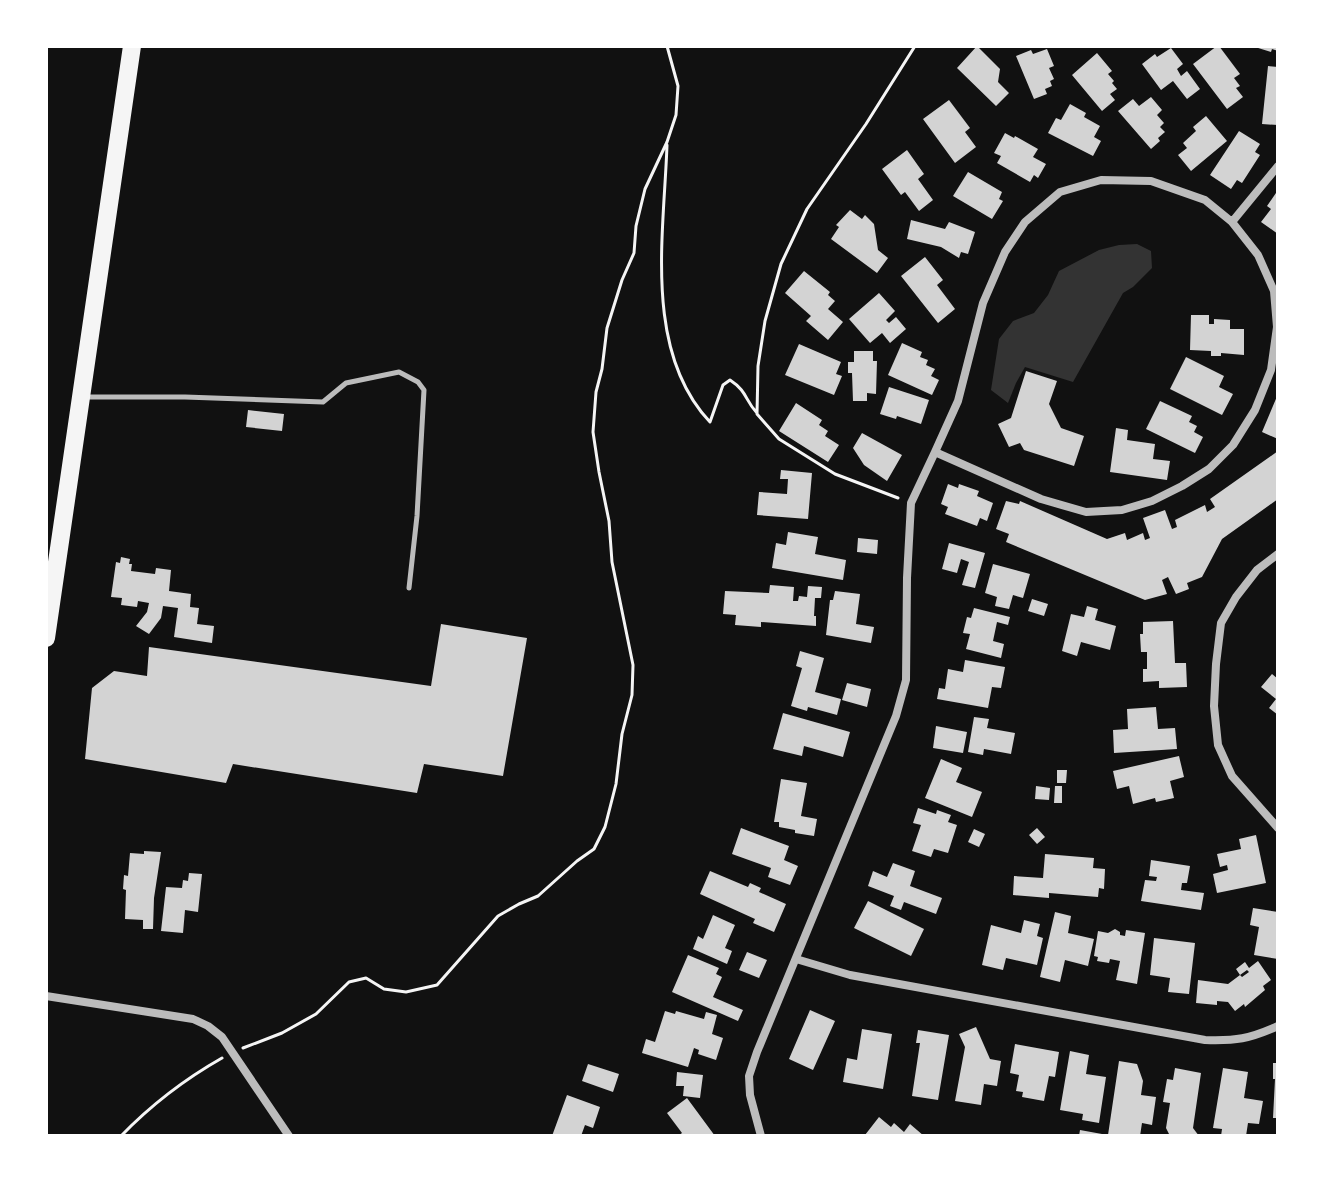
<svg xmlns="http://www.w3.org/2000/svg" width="1324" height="1182" font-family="Georgia,serif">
<rect width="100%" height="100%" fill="#111"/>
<path fill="#333" d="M1137,244L1151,251L1152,268L1133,287L1123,293L1073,382L1025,367L1016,383L1008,403L991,390L999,339L1013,321L1034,313L1048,295L1059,271L1099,250L1119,245Z"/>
<path fill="#d3d3d3" d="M977,46L1000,69L998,82L1009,93L996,106L957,68Z
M1217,46H1219L1240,74L1234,78L1240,86L1236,88L1243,97L1227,109L1193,64Z
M1278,46V51L1272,49L1271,52L1255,47Z
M1171,48L1183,64L1177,69L1181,76L1187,71L1200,89L1187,99L1173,81L1161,90L1142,64L1155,54L1157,57Z
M1047,49L1054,66L1049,68L1054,79L1050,81L1052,86L1045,89L1047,94L1034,99L1016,56L1031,50L1033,54Z
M1097,53L1112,71L1108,74L1114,81L1112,83L1117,89L1110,94L1115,100L1102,111L1072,75Z
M1268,66L1278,67V125L1262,124Z
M1151,97L1162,110L1157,115L1164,123L1160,127L1165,132L1158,138L1160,141L1151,149L1118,111L1133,99L1139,106Z
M949,100L970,128L965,132L976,147L955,163L923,119Z
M1070,104L1086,113L1084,117L1100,126L1094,137L1101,141L1093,156L1048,133L1056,118L1061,120Z
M1206,116L1227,141L1191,171L1178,155L1187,148L1183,143L1196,131L1193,127Z
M1239,131L1260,144L1255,152L1260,155L1242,183L1237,180L1231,189L1210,175Z
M1005,133L1014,138L1015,136L1038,149L1033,157L1046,164L1038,178L1034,175L1030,182L997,163L1001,156L994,153Z
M907,150L924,174L918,179L933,200L919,211L905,192L901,195L882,169Z
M968,172L1002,192L999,199L1003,201L992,219L953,196Z
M1278,190V234L1261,222L1271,209L1267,206Z
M850,210L862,219L865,215L874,224L878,250L888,258L877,273L831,239L839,227L836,225Z
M911,220L945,229L949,222L975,232L968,254L961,252L959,258L941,247L907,239Z
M925,257L943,280L937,285L955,309L938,323L901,276Z
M804,271L830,292L828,295L835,301L828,309L843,322L828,340L806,321L811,316L785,293Z
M879,293L895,311L886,320L889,323L896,317L906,329L890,343L882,333L870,343L849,319Z
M1191,315H1209V324H1214V319L1230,320V329H1244V355L1221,353V356H1211V351L1190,350Z
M902,343L922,352L920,357L928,360L926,365L935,369L931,376L939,380L932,395L888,375Z
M799,344L841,362L836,374L842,376L834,395L785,375Z
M854,351H873V361H877L876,394L867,393V401H853L852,373H848V362H854Z
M1186,357L1224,376L1219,387L1233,394L1222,415L1170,389Z
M1026,371L1057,381L1049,404L1061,428L1084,436L1074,466L1024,450L1020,443L1009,447L998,424L1011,418Z
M889,387L929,400L921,424L897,416L896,419L880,414Z
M1278,394V439L1262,432Z
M1160,401L1192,416L1189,422L1197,426L1194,432L1203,437L1195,453L1146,429Z
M796,403L822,420L819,425L828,431L825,436L839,445L828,462L779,431Z
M248,410L284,414L282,431L246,427Z
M1116,428L1128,430L1127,440L1155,444L1153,459L1170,461L1167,480L1110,472Z
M862,433L902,455L887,481L864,465L853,448Z
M1278,451V499L1222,539L1202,577L1187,583L1189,589L1176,594L1168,577L1162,580L1167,594L1145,600L1006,542L1009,534L996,529L1006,501L1019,504L1020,501L1107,539L1125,533L1127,540L1143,533L1145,540L1150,538L1143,518L1165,510L1172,529L1177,527L1175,520L1205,505L1207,512L1215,507L1210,499Z
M781,470L812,473L808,519L757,515L759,492L787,494L788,479H780Z
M948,484L958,488L959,484L979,491L977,496L993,503L987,521L980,518L977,526L945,514L948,507L941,504Z
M788,532L818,537L815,554L846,560L843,580L772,568L776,543L786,545Z
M858,538L878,540L877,554L857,552Z
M949,543L985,553L975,588L962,585L969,562L961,559L957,573L942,569Z
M121,557L130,559L129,564H132L131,571L155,574L156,568L171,570L169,591L191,594L190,607L199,608L197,624L214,626L212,643L174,637L178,608L163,606L161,618L149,634L136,626L147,612L149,603L138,601L137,607L121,605L122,598L111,597L116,562L120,563Z
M993,564L1030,574L1023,598L1013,595L1009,609L995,606L997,597L985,593Z
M770,585L794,587L793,601H798L799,596L807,597L808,586L822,587L821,598H815L814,616H816V626L761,622V627L735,625L736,615L723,614L725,591L769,593Z
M835,591L860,594L856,624L874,627L871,643L826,635L830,600H833Z
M1032,599L1048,604L1044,616L1028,611Z
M1087,606L1098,609L1095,620L1116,626L1110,650L1081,642L1077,656L1062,651L1071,614L1084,617Z
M974,608L1010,617L1008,625L997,622L993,641L1004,644L1001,658L966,649L970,634L963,633L967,617L971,618Z
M1173,621L1175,663H1186L1187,687L1159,688V681L1143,682V669H1147V652H1141L1140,634H1143V622Z
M441,624L527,638L503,776L424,764L417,793L233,764L226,783L85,759L92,688L114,671L147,676L149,647L431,686Z
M800,651L824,658L815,692L841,699L837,715L808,707L807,711L791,706L802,668L796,666Z
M965,660L1005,667L1001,688L992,687L988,708L937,699L939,688L945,689L948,669L963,672Z
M1272,674L1278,679V715L1269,708L1276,699L1261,687Z
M847,683L871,689L867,707L842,700Z
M1156,707L1158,729L1175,728L1177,749L1114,753L1113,730L1128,729L1127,709Z
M783,713L850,732L843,757L804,746L802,756L773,749Z
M974,717L989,719L987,728L1015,733L1011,754L984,749L983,755L968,752Z
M936,726L967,732L963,753L933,748Z
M1179,756L1184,777L1170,781L1174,798L1156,802L1155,798L1133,804L1129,786L1117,789L1113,771Z
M941,759L962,768L956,782L982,792L972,817L925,798Z
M1057,770H1067L1066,783H1057Z
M781,779L807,783L801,816L817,819L814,836L795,833V830L779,827V822H774Z
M1036,786L1050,788L1049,800L1035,799Z
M1055,786H1062V803H1054Z
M918,808L936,814L937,810L951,815L948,822L957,825L948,853L934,849L931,857L912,851L921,825L913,823Z
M741,828L789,846L784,860L798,866L790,885L768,877L771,868L732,854Z
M1037,828L1045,837L1037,844L1029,835Z
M974,829L985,834L979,847L968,842Z
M1256,835L1266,883L1217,893L1213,874L1228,870L1227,865L1220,867L1217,854L1241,849L1239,839Z
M144,851L161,852L154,898L153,929H143V920L125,919L126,890L123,889L124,875L128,876L130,853L144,854Z
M1045,854L1094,858L1093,868L1105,869L1104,889L1099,888L1098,897L1049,893V898L1013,895L1014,876L1043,878Z
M1151,860L1190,866L1187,883H1182L1181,890L1204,893L1201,910L1141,901L1145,880L1156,881L1157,877L1149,876Z
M893,863L915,871L910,886L942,898L936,914L904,902L901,910L890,906L894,896L868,886L873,871L887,877Z
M710,871L748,887L750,883L761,888L759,892L786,904L774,932L753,923L755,919L700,894Z
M189,873L202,874L198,912L185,910L183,933L161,931L166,887L182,888L183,880L188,881Z
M868,901L924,929L911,956L854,928Z
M1253,908L1278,912V959L1254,955L1259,927L1250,925Z
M1055,912L1071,916L1068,933L1094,939L1088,966L1065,960L1060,982L1040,977Z
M713,915L735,925L725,948L732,951L727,964L693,949L698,936L703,939Z
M1024,920L1040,924L1037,936L1043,938L1037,965L1006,958L1003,970L982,965L991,925L1021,933Z
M1115,929L1120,932V935L1125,936L1126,930L1145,933L1137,984L1116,980L1120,961L1110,959L1109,963L1097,961L1098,957L1094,956L1098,931L1108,933Z
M1154,938L1195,943L1189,994L1168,992L1170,978L1150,975Z
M747,952L767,960L759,978L739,970Z
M688,955L719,968L716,974L722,977L713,997L743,1010L738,1021L672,992Z
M1258,961L1271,980L1263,986L1265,990L1245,1007L1244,1004L1235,1011L1228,1002L1217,1001V1005L1196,1003L1198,980L1228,984L1240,975L1242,977L1249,972L1247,970L1240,975L1236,969L1245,962L1249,968Z
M810,1010L835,1021L813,1070L789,1059Z
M665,1011L675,1014L676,1011L704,1019L706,1012L717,1015L712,1034L723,1038L716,1060L698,1054L699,1050L694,1048L688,1067L642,1053L646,1039L655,1042Z
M976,1027L990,1059L1001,1061L997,1086L984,1084L981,1105L955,1101L965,1047L959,1034Z
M862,1029L892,1034L883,1089L843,1082L847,1058L857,1060Z
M918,1030L949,1035L938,1100L912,1096L920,1043H916Z
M1015,1044L1059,1052L1055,1077L1049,1076L1044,1101L1022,1097L1023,1092L1016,1091L1019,1075L1010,1073Z
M1070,1051L1089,1055L1086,1074L1106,1077L1099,1123L1082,1120L1083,1114L1060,1110Z
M1119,1061L1137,1064L1143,1081L1141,1095L1156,1097L1152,1125L1142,1123L1140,1136L1108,1135Z
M1273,1063H1278V1118H1273L1275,1079H1273Z
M588,1064L619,1074L613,1092L582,1081Z
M1175,1068L1201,1073L1193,1128L1199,1136H1170L1166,1128L1170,1103L1163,1102L1167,1079L1173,1080Z
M1223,1068L1248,1072L1244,1098L1263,1101L1259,1124L1248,1123L1246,1136H1221L1222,1129L1213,1128Z
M677,1072L703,1075L700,1098L683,1096L684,1086H676Z
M567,1095L600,1107L593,1128L585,1125L581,1136H552Z
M687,1098L715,1136H678L682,1133L667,1113Z
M879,1117L891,1127L894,1123L904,1132L910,1124L924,1136H866L865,1135Z
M1080,1130L1102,1134V1136H1079Z"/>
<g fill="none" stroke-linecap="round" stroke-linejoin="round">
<path stroke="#f5f5f5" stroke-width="3" d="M667,145C664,234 643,351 710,422L723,385L730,380C748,392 744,399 757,413
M898,498L835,474L779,439L757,414L758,366L765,321L781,264L807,209L866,124L915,46
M243,1048L282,1033L316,1014L349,982L366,978L384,989L406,992L437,985L498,916L519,904L538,896L577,861L594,849L605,827L616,784L622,734L632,695L633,665L612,562L609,521L599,472L593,432L596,392L602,369L607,328L622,280L634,253L636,226L645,189L667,142L676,115L678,86L667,46
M121,1136C151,1105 185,1079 222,1058"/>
<path stroke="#bcbcbc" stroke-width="5" d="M86,397H185L323,402L346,383L399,372L418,382L424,390L417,516L409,588"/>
<path stroke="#bcbcbc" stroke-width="8" d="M1232,222L1278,166
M1278,554L1257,570L1236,597L1221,623L1216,664L1214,706L1218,745L1232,776L1278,828
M796,959L850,975L1205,1040C1236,1041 1249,1039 1278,1026
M46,996L193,1019L208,1026L222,1037L289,1136
M761,1136L750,1095L749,1076L757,1052L896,716L906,680L907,578L911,503L935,452L958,401L983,303L1005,252L1025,222L1060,192L1101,180L1151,181L1205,200L1232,222L1258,255L1274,291L1277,327L1271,370L1255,410L1233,445L1209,469L1182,486L1152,501L1122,510L1086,512L1041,499L935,452"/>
<path stroke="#f5f5f5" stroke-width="18" d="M46,638L132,46"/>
</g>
<rect width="1324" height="1182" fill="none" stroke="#ffffff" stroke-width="96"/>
</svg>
